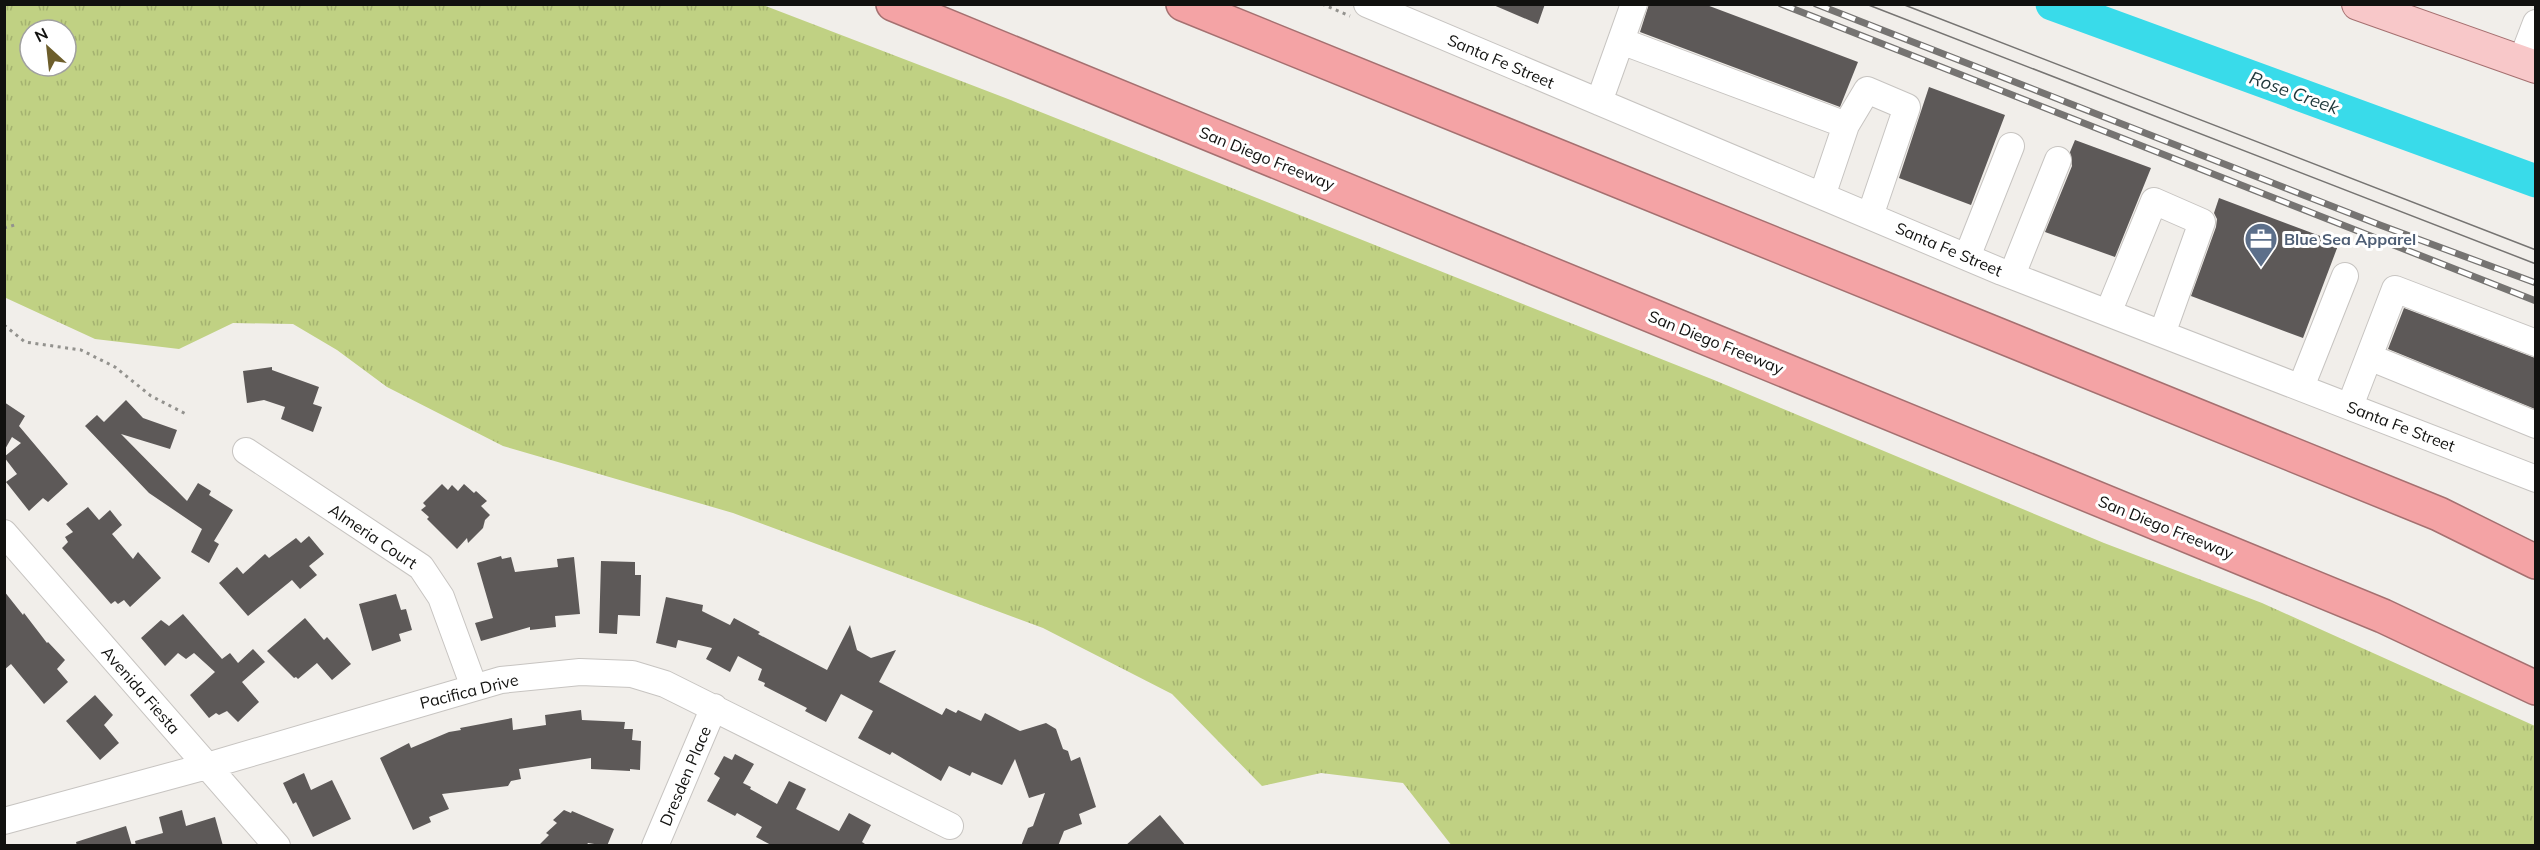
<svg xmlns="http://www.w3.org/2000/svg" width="2540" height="850" font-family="Mulish,sans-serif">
<defs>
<pattern id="grass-tufts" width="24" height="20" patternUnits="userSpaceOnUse" patternTransform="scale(1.5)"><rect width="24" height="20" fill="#c0d183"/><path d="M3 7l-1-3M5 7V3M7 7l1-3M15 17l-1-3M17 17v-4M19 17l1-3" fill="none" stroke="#a4b270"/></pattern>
</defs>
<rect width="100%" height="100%" fill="#f1eeea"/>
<path fill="url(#grass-tufts)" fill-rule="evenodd" d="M4,5H763L1008,99L1714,380L2104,543L2262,603L2535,726V845L1452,846L1403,783L1321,773L1262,786L1172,694L1043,628L733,513L503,446L387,387L337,350L293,324L233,323L179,349L95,339L6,298L4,296ZM30,30H66V66H30Z"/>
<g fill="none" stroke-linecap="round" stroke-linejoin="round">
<path stroke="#39dbea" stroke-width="33" d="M2052,4L2536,181"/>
</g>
<path fill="#5d5958" d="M1491,4H1545L1538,24Z
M1649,4H1704L1858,62L1840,107L1640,32Z
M1929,87L2005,115L1971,205L1899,178Z
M2075,140L2151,168L2115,257L2045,232L2072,166L2070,152Z
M2219,198L2339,243L2303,338L2191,296L2216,227L2217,219L2214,213Z
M2404,308L2535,358V409L2388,349Z
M272,367V370L319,387L313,404L322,407L313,432L281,419L285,407L264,400L247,403L243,371Z
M126,400L143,418L177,430L170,449L121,434L187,501L198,483L211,491L209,495L233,510L214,541L219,544L209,563L191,552L202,529L149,493L85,426L97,415L104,422Z
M4,402L25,416L19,426L68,484L48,502L43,498L29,511L6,482L17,474L4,457L21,443L12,437L4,451Z
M442,484L448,490L452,485L458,491L464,484L474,493L476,491L487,501L481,506L490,515L485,520L483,528L468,543L467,538L457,549L427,519L429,517L421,510L426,506L423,503Z
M88,507L99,520L110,510L122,525L112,534L133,559L138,552L161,578L130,607L124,600L118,604L115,601L111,604L62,548L68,542L65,537L73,532L66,524Z
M309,536L324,554L309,566L317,575L300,589L292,580L248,616L219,583L237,567L243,574L265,554L269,558L296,538L301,543Z
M501,556L502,559L511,557L515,572L558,567L557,559L574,557L580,614L555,616L556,627L530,630V627L481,641L475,623L493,618L477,563Z
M601,561L635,562V575H641L640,616L618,615L617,634L599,633Z
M4,591L23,615L24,613L47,643L48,642L65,660L57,669L68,682L44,704L11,664L4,670Z
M396,594L401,610L406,609L412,630L399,634L401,641L372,651L359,604Z
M666,597L703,605L702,611L730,625L734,618L760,632L758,634L827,670L850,625L857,650L871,658L896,650L879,682L942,715L946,708L956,713L958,710L981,721L985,713L1020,731L1046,723L1056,729L1063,749L1068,751L1071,761L1080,757L1096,807L1079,814L1082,824L1064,831L1058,846H1021L1028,828L1033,826L1045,793L1029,798L1015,759L1002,785L972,772L970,776L949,766L941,781L892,752L890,755L858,738L873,711L841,694L826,722L805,711L807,708L764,686L765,683L758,680L762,669L738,656L730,672L706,659L712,648L678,640L676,648L656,643Z
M183,614L222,659L230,653L238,663L253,649L265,662L242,682L259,702L238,722L227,711L219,715L216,713L209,718L190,695L215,672L194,653L186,659L178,653L165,666L141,638L161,620L169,626Z
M305,618L324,640L327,637L351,664L332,680L317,663L298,679L296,677L294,678L267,651Z
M95,695L113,715L104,725L119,743L100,760L66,721Z
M581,710L582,720L625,722L624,729H633L632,740L641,741L640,770L630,769V771L591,769V758L519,769L521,779L511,781L508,786L442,794L449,809L429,817L431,822L413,830L380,758L409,743L411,748L449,732L461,730L460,728L512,718L513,730L546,725L545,715Z
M735,754L754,764L743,783L751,787L750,789L777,804L789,781L806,789L796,809L839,831L849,813L871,825L862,842L868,846H773L756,837L762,827L737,813L735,816L707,801L720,778L714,774L724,756L732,760Z
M304,773L311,790L332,780L351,819L313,837L296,802L293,804L283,783Z
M182,810L186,826L215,817L223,846H136L135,841L163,833L159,817Z
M564,810L571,813L572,811L614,829L607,846L588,843L586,846H538L549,835L546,833L557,823L553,820Z
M1160,815L1186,846H1125Z
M126,826L132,846H77L76,842Z"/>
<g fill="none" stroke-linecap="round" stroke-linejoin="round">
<g stroke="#c7c4c1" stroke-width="28">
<path id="minor" d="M1367,4L2002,272L2536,479
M1621,41L1846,125L1822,196
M2521,62L2536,23
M1599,102L1634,4
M1846,125L1867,90L1907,107L1870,216
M1967,257L2011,146
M2012,275L2058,160
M2108,313L2154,201L2202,222L2162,334
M2369,357L2536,425
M2301,387L2345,276
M2350,406L2395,289L2536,343
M246,451L421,567L441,597L474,687
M4,533L277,846
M4,821L207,766L501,680L580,672L632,674L665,684L950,826
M655,846L714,707"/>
</g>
<g stroke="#a57070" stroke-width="34">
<path id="major" d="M2358,4L2536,67"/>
</g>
<g stroke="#a57070" stroke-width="36">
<path id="highway" d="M893,4L2383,616L2536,688
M1183,4L2439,514L2536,562"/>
</g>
<path stroke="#93928e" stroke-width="3" stroke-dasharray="3 4.5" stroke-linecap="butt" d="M1322,4L1350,16
M4,228L18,224
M4,325L25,342L81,350L115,367L151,396L186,414"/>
<use href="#minor" stroke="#fff" stroke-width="26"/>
<use href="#major" stroke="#f8c8c9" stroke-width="32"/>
<use href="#highway" stroke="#f4a3a5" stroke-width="33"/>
<path stroke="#767472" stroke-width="1.5" d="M1866,4L2536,264
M1902,4L2536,250"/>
<g stroke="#767472" stroke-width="7">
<path id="rail" d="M1781,4L2536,301
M1816,4L2380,225L2536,283"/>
</g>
<use href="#rail" stroke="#fff" stroke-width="4.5" stroke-dasharray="14" stroke-linecap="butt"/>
</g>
<defs>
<g id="office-pin" transform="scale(1.725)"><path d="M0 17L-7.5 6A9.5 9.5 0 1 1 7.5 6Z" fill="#5c6f8a" stroke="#fff"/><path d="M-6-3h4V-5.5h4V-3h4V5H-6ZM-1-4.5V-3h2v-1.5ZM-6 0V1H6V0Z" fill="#fff"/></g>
</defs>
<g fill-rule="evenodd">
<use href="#office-pin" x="2261" y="239"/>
</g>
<g text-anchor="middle" stroke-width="6" stroke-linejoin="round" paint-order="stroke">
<g font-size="16" fill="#11110f" stroke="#fff">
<text transform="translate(1501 61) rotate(23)" y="6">Santa Fe Street</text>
<text transform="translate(1267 158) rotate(22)" y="6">San Diego Freeway</text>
<text transform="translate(1949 249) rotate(23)" y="6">Santa Fe Street</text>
<text transform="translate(1716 342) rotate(22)" y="6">San Diego Freeway</text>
<text transform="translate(2401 426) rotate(21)" y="6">Santa Fe Street</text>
<text transform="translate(2166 527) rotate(22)" y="6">San Diego Freeway</text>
<text transform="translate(373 536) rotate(34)" y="6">Almeria Court</text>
<text transform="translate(141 690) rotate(49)" y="6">Avenida Fiesta</text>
<text transform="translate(469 691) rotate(-14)" y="6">Pacifica Drive</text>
<text transform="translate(685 776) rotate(-67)" y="6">Dresden Place</text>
</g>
<g font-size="16" font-weight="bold" fill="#4e5e75" stroke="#fff" text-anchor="start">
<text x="2284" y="245">Blue Sea Apparel</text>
</g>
<g font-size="18" font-style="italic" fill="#1e373a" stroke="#fff">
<text transform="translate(2294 93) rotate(20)" y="6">Rose Creek</text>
</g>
</g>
<rect width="2540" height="850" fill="none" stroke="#11110f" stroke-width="12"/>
<g transform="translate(48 48) rotate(333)"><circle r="28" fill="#ffffff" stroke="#a0a09f" stroke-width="1.5"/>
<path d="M0-4.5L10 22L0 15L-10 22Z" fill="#6d5e2b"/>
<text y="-9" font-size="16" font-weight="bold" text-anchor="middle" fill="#11110f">N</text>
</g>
</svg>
